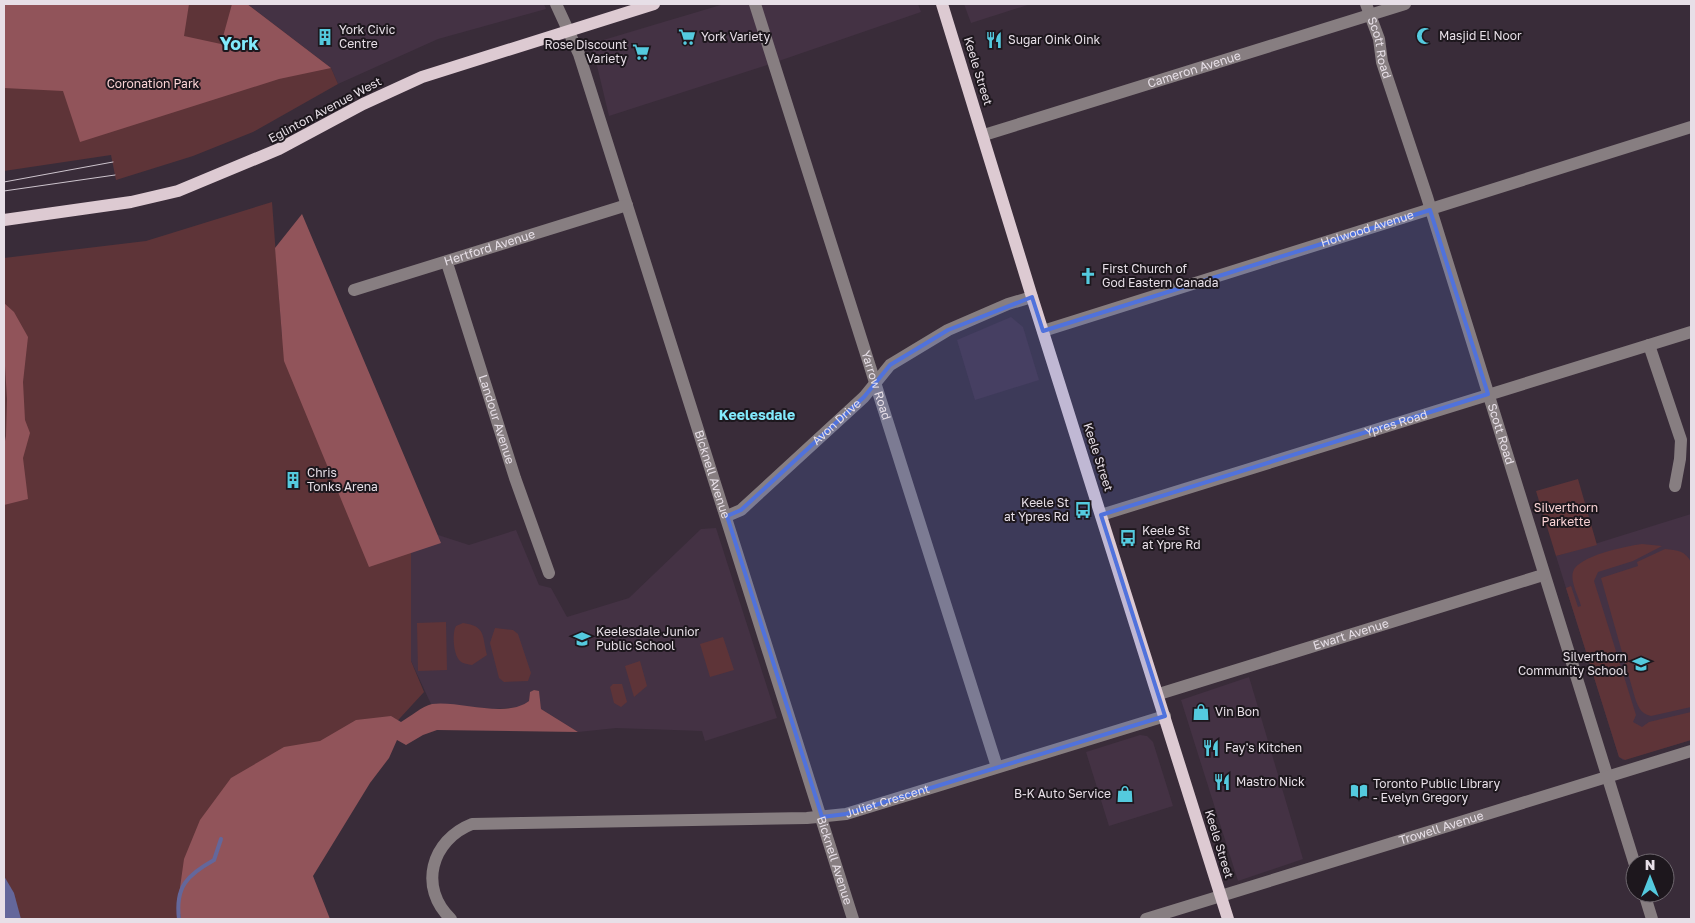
<svg xmlns="http://www.w3.org/2000/svg" width="1695" height="923" font-family="'Golos Text',sans-serif">
<rect width="100%" height="100%" fill="#392c39"/>
<path fill="#443244" d="M247,4H544L546,9L438,39L338,84L331,68Z
M724,4H918L921,12L761,67L609,116L593,49L600,41Z
M964,4H1031L971,23Z
M1011,317L1023,327L1039,380L975,400L957,340Z
M1691,514V740L1623,760L1619,757L1556,556Z
M716,528L777,718L705,741L702,731L616,728L578,732L541,709L539,692L534,690L530,692L529,701L521,707L493,709L431,704L411,661V546L435,534L469,545L516,530L539,585L551,588L567,617L629,598L701,529Z
M1249,677L1303,859L1238,881L1181,700Z
M1140,735L1147,736L1153,742L1173,806L1109,826L1086,752Z"/>
<path fill="#5e3438" d="M4,4H247L331,68L338,84L253,132L193,156L116,180L111,155L4,171Z
M272,202L282,336L411,546V661L424,692L285,843L262,919H4V258L146,241Z
M1578,479L1597,545L1556,556L1536,491Z
M1642,544L1662,546L1633,561L1598,572L1594,581L1636,715L1633,722L1642,727L1649,722L1691,712V740L1625,760L1619,757L1566,588L1571,586L1578,607L1581,606C1579,597 1570,582 1573,572C1577,556 1627,546 1642,544Z
M1665,549C1678,550 1685,551 1691,562V707L1651,716C1641,714 1638,707 1635,698L1601,578L1638,566L1637,562Z
M446,622L447,670L418,671L417,623Z
M463,623C486,626 482,636 487,655L472,665C468,664 463,664 460,661C453,655 452,632 456,626Z
M495,628L513,630L518,634L531,673L528,681L504,682L499,678L490,643Z
M723,637L734,670L710,677L700,644Z
M640,661L647,686L634,697L625,666Z
M613,684H622L627,702L621,707L614,703L610,687Z"/>
<path fill="#91545a" d="M4,4H189L184,36L221,44L232,4H247L331,68L279,79L80,142L63,91L4,88Z
M302,214L441,543L369,567L284,361L275,248Z
M4,303L14,312L28,337L23,382L25,420L30,433L23,458L28,499L4,505V446L6,436L7,399L4,350Z
M534,690L539,691L541,709L578,732L437,730L423,735L406,745L397,740L389,758L370,783L313,876L330,919H181L178,902L184,859L200,820L231,778L284,747L320,741L356,720L391,716L401,722C410,717 422,706 432,704C458,700 506,719 529,701L530,692Z"/>
<path fill="#64679b" d="M4,876L14,893L21,919H4Z"/>
<g fill="none" stroke-linecap="round" stroke-linejoin="round">
<path stroke="#64679b" stroke-width="4" d="M179,919C175,887 187,875 214,860L221,839"/>
<g stroke="#877e81" stroke-width="12">
<path id="s1" d="M556,4L579,54L853,919"/>
<path id="s2" d="M755,4L997,767"/>
<path id="s3" d="M1366,4L1379,39L1382,62L1427,197L1635,865"/>
<path id="s4" d="M984,135L1405,4"/>
<path id="s5" d="M447,263L515,478L549,573"/>
<path id="s6" d="M354,290L627,205"/>
<path id="s7" d="M1043,331L1691,127"/>
<path d="M1649,345L1681,440L1680,459L1675,486"/>
<path id="s8" d="M1101,515L1691,332"/>
<path id="s9" d="M727,516L741,510L864,397L890,365L948,330L1008,304L1032,297"/>
<path id="s10" d="M1159,694L1543,575"/>
<path d="M1644,893L1652,919"/>
<path id="s11" d="M451,919C418,888 431,840 472,824L807,818L846,814L1165,716"/>
<path id="s12" d="M1146,919L1691,751"/>
</g>
<path stroke="#ddcad2" stroke-width="12" d="M942,4L1032,297L1228,919
M4,220L131,202L178,191L279,149L363,104L422,77L654,4"/>
<path stroke="#cdc4cd" stroke-width="1" d="M4,182L113,162
M4,191L115,175"/>
</g>
<path fill="#5072dc" fill-opacity="0.2" stroke="#5072dc" stroke-width="4" stroke-linejoin="round" d="M1430,210L1488,394L1101,515L1165,716L846,814L822,817L727,516L741,510L864,397L890,365L948,330L1032,297L1043,331Z"/>
<defs>
<g id="mosque-bare" transform="scale(1.35)"><path d="M3.5-4.9A6 6 0 1 0 3.5 4.9A5 5 0 1 1 3.5-4.9Z" fill="#54cade" stroke="#1d171d" stroke-width="2.5" paint-order="stroke"/></g>
<g id="building-bare" transform="scale(1.35)"><path d="M-4-6H4V6H1V3H-1V6H-4ZM-2.5-4.3h1.7v1.8h-1.7ZM.8-4.3h1.7v1.8H.8ZM-2.5-1h1.7V.8h-1.7ZM.8-1h1.7V.8H.8Z" fill="#54cade" stroke="#1d171d" stroke-width="2.5" paint-order="stroke"/></g>
<g id="supermarket-bare" transform="scale(1.35)"><path d="M-6-5.5h2.5l.6 2H6L4.5 2H-2.5L-4.4-4H-6ZM-1.5 3.2a1.3 1.3 0 1 0 .1 0ZM3 3.2a1.3 1.3 0 1 0 .1 0Z" fill="#54cade" stroke="#1d171d" stroke-width="2.5" paint-order="stroke"/></g>
<g id="restaurant-bare" transform="scale(1.35)"><path d="M-5-6h1v4h1v-4h1v4h1v-4h1v5L-1.5 .5V6h-2V.5L-5-1ZM5-6V6H3V1.5H1.5Q1.5-4 5-6Z" fill="#54cade" stroke="#1d171d" stroke-width="2.5" paint-order="stroke"/></g>
<g id="church-bare" transform="scale(1.35)"><path d="M-1.2-6h2.4v3.5h3.3v2.4h-3.3V6h-2.4V-.1h-3.3v-2.4h3.3Z" fill="#54cade" stroke="#1d171d" stroke-width="2.5" paint-order="stroke"/></g>
<g id="bus-bare" transform="scale(1.35)"><path d="M-5-6H5V4H4V6H2V4H-2V6H-4V4H-5ZM-3.5-4V0h7V-4ZM-3.5 1.2v1.5H-2V1.2ZM2 1.2v1.5H3.5V1.2Z" fill="#54cade" stroke="#1d171d" stroke-width="2.5" paint-order="stroke"/></g>
<g id="school-bare" transform="scale(1.35)"><path d="M0-5L7-2L0 1L-7-2ZM-4 1L0 2.5L4 1V4Q0 6-4 4Z" fill="#54cade" stroke="#1d171d" stroke-width="2.5" paint-order="stroke"/></g>
<g id="shop-bare" transform="scale(1.35)"><path d="M-5-2.5h2.3a2.7 3.5 0 0 1 5.4 0H5L5.5 6h-11ZM-1.5-2.5h3a1.5 2.3 0 0 0-3 0Z" fill="#54cade" stroke="#1d171d" stroke-width="2.5" paint-order="stroke"/></g>
<g id="library-bare" transform="scale(1.35)"><path d="M-6-4Q-3-5.5-.7-3.5V5Q-3 3-6 4ZM6-4Q3-5.5 .7-3.5V5Q3 3 6 4Z" fill="#54cade" stroke="#1d171d" stroke-width="2.5" paint-order="stroke"/></g>
</defs>
<g fill-rule="evenodd">
<use href="#mosque-bare" x="1425" y="36"/>
<use href="#building-bare" x="325" y="37"/>
<use href="#supermarket-bare" x="687" y="37"/>
<use href="#restaurant-bare" x="994" y="40"/>
<use href="#supermarket-bare" x="641" y="52"/>
<use href="#church-bare" x="1088" y="276"/>
<use href="#building-bare" x="293" y="480"/>
<use href="#bus-bare" x="1083" y="510"/>
<use href="#bus-bare" x="1128" y="538"/>
<use href="#school-bare" x="582" y="639"/>
<use href="#school-bare" x="1641" y="664"/>
<use href="#shop-bare" x="1201" y="712"/>
<use href="#restaurant-bare" x="1211" y="748"/>
<use href="#restaurant-bare" x="1222" y="782"/>
<use href="#library-bare" x="1359" y="791"/>
<use href="#shop-bare" x="1125" y="794"/>
</g>
<g text-anchor="middle" stroke-width="4" stroke-linejoin="round" paint-order="stroke">
<g font-size="12" fill="#e7dfe7" stroke="#1d171d" text-anchor="start">
<text x="339" y="34">York Civic<tspan x="339" dy="14">Centre</tspan></text>
<text x="1439" y="40">Masjid El Noor</text>
<text x="701" y="41">York Variety</text>
<text x="1008" y="44">Sugar Oink Oink</text>
<text x="627" y="49" text-anchor="end">Rose Discount<tspan x="627" dy="14">Variety</tspan></text>
<text x="1102" y="273">First Church of<tspan x="1102" dy="14">God Eastern Canada</tspan></text>
<text x="307" y="477">Chris<tspan x="307" dy="14">Tonks Arena</tspan></text>
<text x="1069" y="507" text-anchor="end">Keele St<tspan x="1069" dy="14">at Ypres Rd</tspan></text>
<text x="1142" y="535">Keele St<tspan x="1142" dy="14">at Ypre Rd</tspan></text>
<text x="596" y="636">Keelesdale Junior<tspan x="596" dy="14">Public School</tspan></text>
<text x="1627" y="661" text-anchor="end">Silverthorn<tspan x="1627" dy="14">Community School</tspan></text>
<text x="1215" y="716">Vin Bon</text>
<text x="1225" y="752">Fay's Kitchen</text>
<text x="1236" y="786">Mastro Nick</text>
<text x="1373" y="788">Toronto Public Library<tspan x="1373" dy="14">- Evelyn Gregory</tspan></text>
<text x="1111" y="798" text-anchor="end">B-K Auto Service</text>
</g>
<g font-size="12" fill="#e7dfe7" stroke="#1d171d">
<text dy="4" stroke="none"><textPath href="#s3" startOffset="46">Scott Road</textPath></text>
<text dy="4" stroke="none"><textPath href="#s4" startOffset="220">Cameron Avenue</textPath></text>
<text transform="translate(978 71) rotate(73)" y="4">Keele Street</text>
<text transform="translate(325 110) rotate(-28)" y="4">Eglinton Avenue West</text>
<text dy="4" stroke="none"><textPath href="#s7" startOffset="340">Holwood Avenue</textPath></text>
<text dy="4" stroke="none"><textPath href="#s6" startOffset="142">Hertford Avenue</textPath></text>
<text dy="4" stroke="none"><textPath href="#s2" startOffset="400">Yarrow Road</textPath></text>
<text dy="4" stroke="none"><textPath href="#s5" startOffset="164">Landour Avenue</textPath></text>
<text dy="4" stroke="none"><textPath href="#s9" startOffset="145">Avon Drive</textPath></text>
<text dy="4" stroke="none"><textPath href="#s8" startOffset="309">Ypres Road</textPath></text>
<text dy="4" stroke="none"><textPath href="#s3" startOffset="451">Scott Road</textPath></text>
<text transform="translate(1098 457) rotate(72)" y="4">Keele Street</text>
<text dy="4" stroke="none"><textPath href="#s1" startOffset="496">Bicknell Avenue</textPath></text>
<text dy="4" stroke="none"><textPath href="#s10" startOffset="201">Ewart Avenue</textPath></text>
<text dy="4" stroke="none"><textPath href="#s11" startOffset="535">Juliet Crescent</textPath></text>
<text dy="4" stroke="none"><textPath href="#s12" startOffset="309">Trowell Avenue</textPath></text>
<text transform="translate(1219 844) rotate(73)" y="4">Keele Street</text>
<text dy="4" stroke="none"><textPath href="#s1" startOffset="901">Bicknell Avenue</textPath></text>
</g>
<g font-size="12" fill="#fbd4d6" stroke="#1d171d">
<text x="153" y="88">Coronation Park</text>
<text x="1566" y="512">Silverthorn<tspan x="1566" dy="14">Parkette</tspan></text>
</g>
<g font-size="14" font-weight="bold" fill="#82eafc" stroke="#1d171d">
<text x="757" y="420">Keelesdale</text>
</g>
<g font-size="18" font-weight="bold" fill="#82eafc" stroke="#1d171d">
<text x="239" y="50">York</text>
</g>
</g>
<rect width="1695" height="923" fill="none" stroke="#e7dfe7" stroke-width="10"/>
<g transform="translate(1650 878)"><circle r="24" fill="#1d171d" stroke="#6e676e"/>
<path d="M0-4L9 19L0 12L-9 19Z" fill="#54cade"/>
<text y="-8" font-size="14" font-weight="bold" text-anchor="middle" fill="#e7dfe7">N</text>
</g>
</svg>
